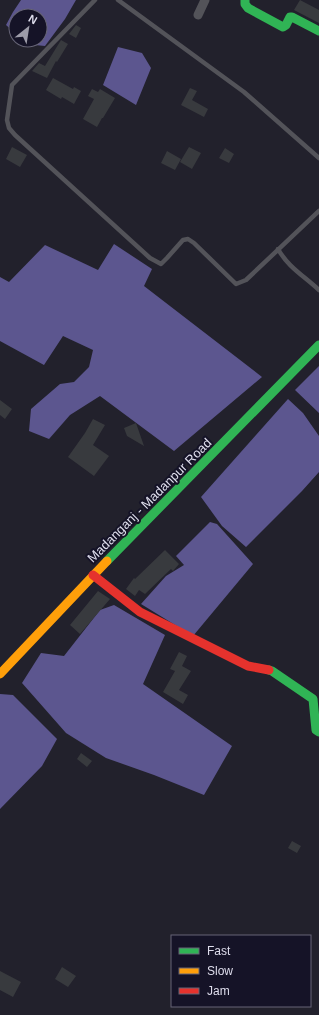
<svg xmlns="http://www.w3.org/2000/svg" width="319" height="1015" font-family="Helvetica,sans-serif">
<rect width="100%" height="100%" fill="#22212c"/>
<path fill="#5c568f" d="M21,0H76L65,19L45,46L35,45L26,40H40V16H16V34L6,25L13,12Z
M118,47L142,53L151,68L136,105L103,85Z
M114,244L152,269L144,286L262,377L174,451L100,396L70,415L49,439L29,431L31,409L60,384L74,382L89,367L93,350L63,336L44,365L0,341V277L9,282L45,245L98,270Z
M319,366V413L295,390Z
M288,399L303,413L319,436V472L302,491L246,547L222,526L201,497Z
M210,522L217,524L253,564L193,636L141,604L166,576L184,565L176,556Z
M114,605L165,635L143,684L232,746L204,795L154,775L106,758L66,733L22,683L41,653L64,656L100,610Z
M0,694L13,695L57,739L42,766L0,809Z"/>
<path fill="#383a3e" d="M300,0L319,10V23L294,10Z
M76,25L81,28L76,38L69,34Z
M61,40L68,44L57,62L56,61L47,78L32,71L39,63L45,66Z
M53,78L73,89L74,87L81,91L74,104L62,97L61,99L46,90Z
M190,88L197,91L192,100L208,109L204,117L181,105Z
M92,89L98,92L100,89L115,98L103,118H102L97,127L83,119L94,99L88,96Z
M12,147L27,155L20,167L6,159Z
M189,147L201,153L192,169L180,162Z
M225,148L234,154L229,163L219,158Z
M167,151L181,159L175,170L161,163Z
M0,400L12,409L5,419L0,415Z
M93,419L105,425L93,445L109,456L94,476L68,457L85,433Z
M136,423L144,446L127,436L124,428Z
M165,550L179,564L173,571L171,569L145,594L139,590L135,596L126,589L134,578L135,579Z
M98,591L110,599L80,634L70,625Z
M179,652L187,656L182,666L191,671L179,690L188,695L183,704L163,692L175,671L170,669Z
M81,753L92,761L87,767L77,759Z
M292,841L301,846L297,853L288,848Z
M62,967L76,976L68,987L55,979Z
M0,971L21,982L13,997L0,990Z"/>
<g fill="none" stroke-linecap="round" stroke-linejoin="round">
<path stroke="#535359" stroke-width="4.5" d="M95,0L12,85L7,120L9,128L15,135L150,258L161,264L167,258L183,240L188,239L194,243L236,284L246,280L319,211
M118,0L244,92L319,158
M278,249C288,267 304,276 319,290"/>
<path stroke="#535359" stroke-width="9" d="M198,15L205,0"/>
<path stroke="#30b455" stroke-width="9" d="M245,0V4L248,8L283,27L286,25L290,17H292L319,31
M107,561L319,345
M269,670L272,671L313,699L316,730L319,732"/>
<path stroke="#ff9f0a" stroke-width="9" d="M0,674L107,561"/>
<path stroke="#e5322d" stroke-width="9" d="M93,575L140,612L248,666L269,670"/>
</g>
<g text-anchor="middle" stroke-width="4" stroke-linejoin="round" paint-order="stroke">
<g font-size="13" fill="#dfdeed" stroke="#151327">
<text transform="translate(149 500) rotate(-45)" y="5">Madanganj - Madanpur Road</text>
</g>
</g>
<rect x="171" y="935" width="140" height="72" fill="#151327" stroke="#666476"/>
<rect x="179" y="948" width="20" height="6" fill="#30b455" stroke="#666476"/>
<text x="207" y="955" font-size="12" fill="#dfdeed">Fast</text>
<rect x="179" y="968" width="20" height="6" fill="#ff9f0a" stroke="#666476"/>
<text x="207" y="975" font-size="12" fill="#dfdeed">Slow</text>
<rect x="179" y="988" width="20" height="6" fill="#e5322d" stroke="#666476"/>
<text x="207" y="995" font-size="12" fill="#dfdeed">Jam</text>
<g transform="translate(28 28) rotate(30)"><circle r="19" fill="#151327" stroke="#666476"/>
<path d="M0-3L7 15L0 10L-7 15Z" fill="#9d9ca9"/>
<text y="-6" font-size="11" font-weight="bold" text-anchor="middle" fill="#dfdeed">N</text>
</g>
</svg>
